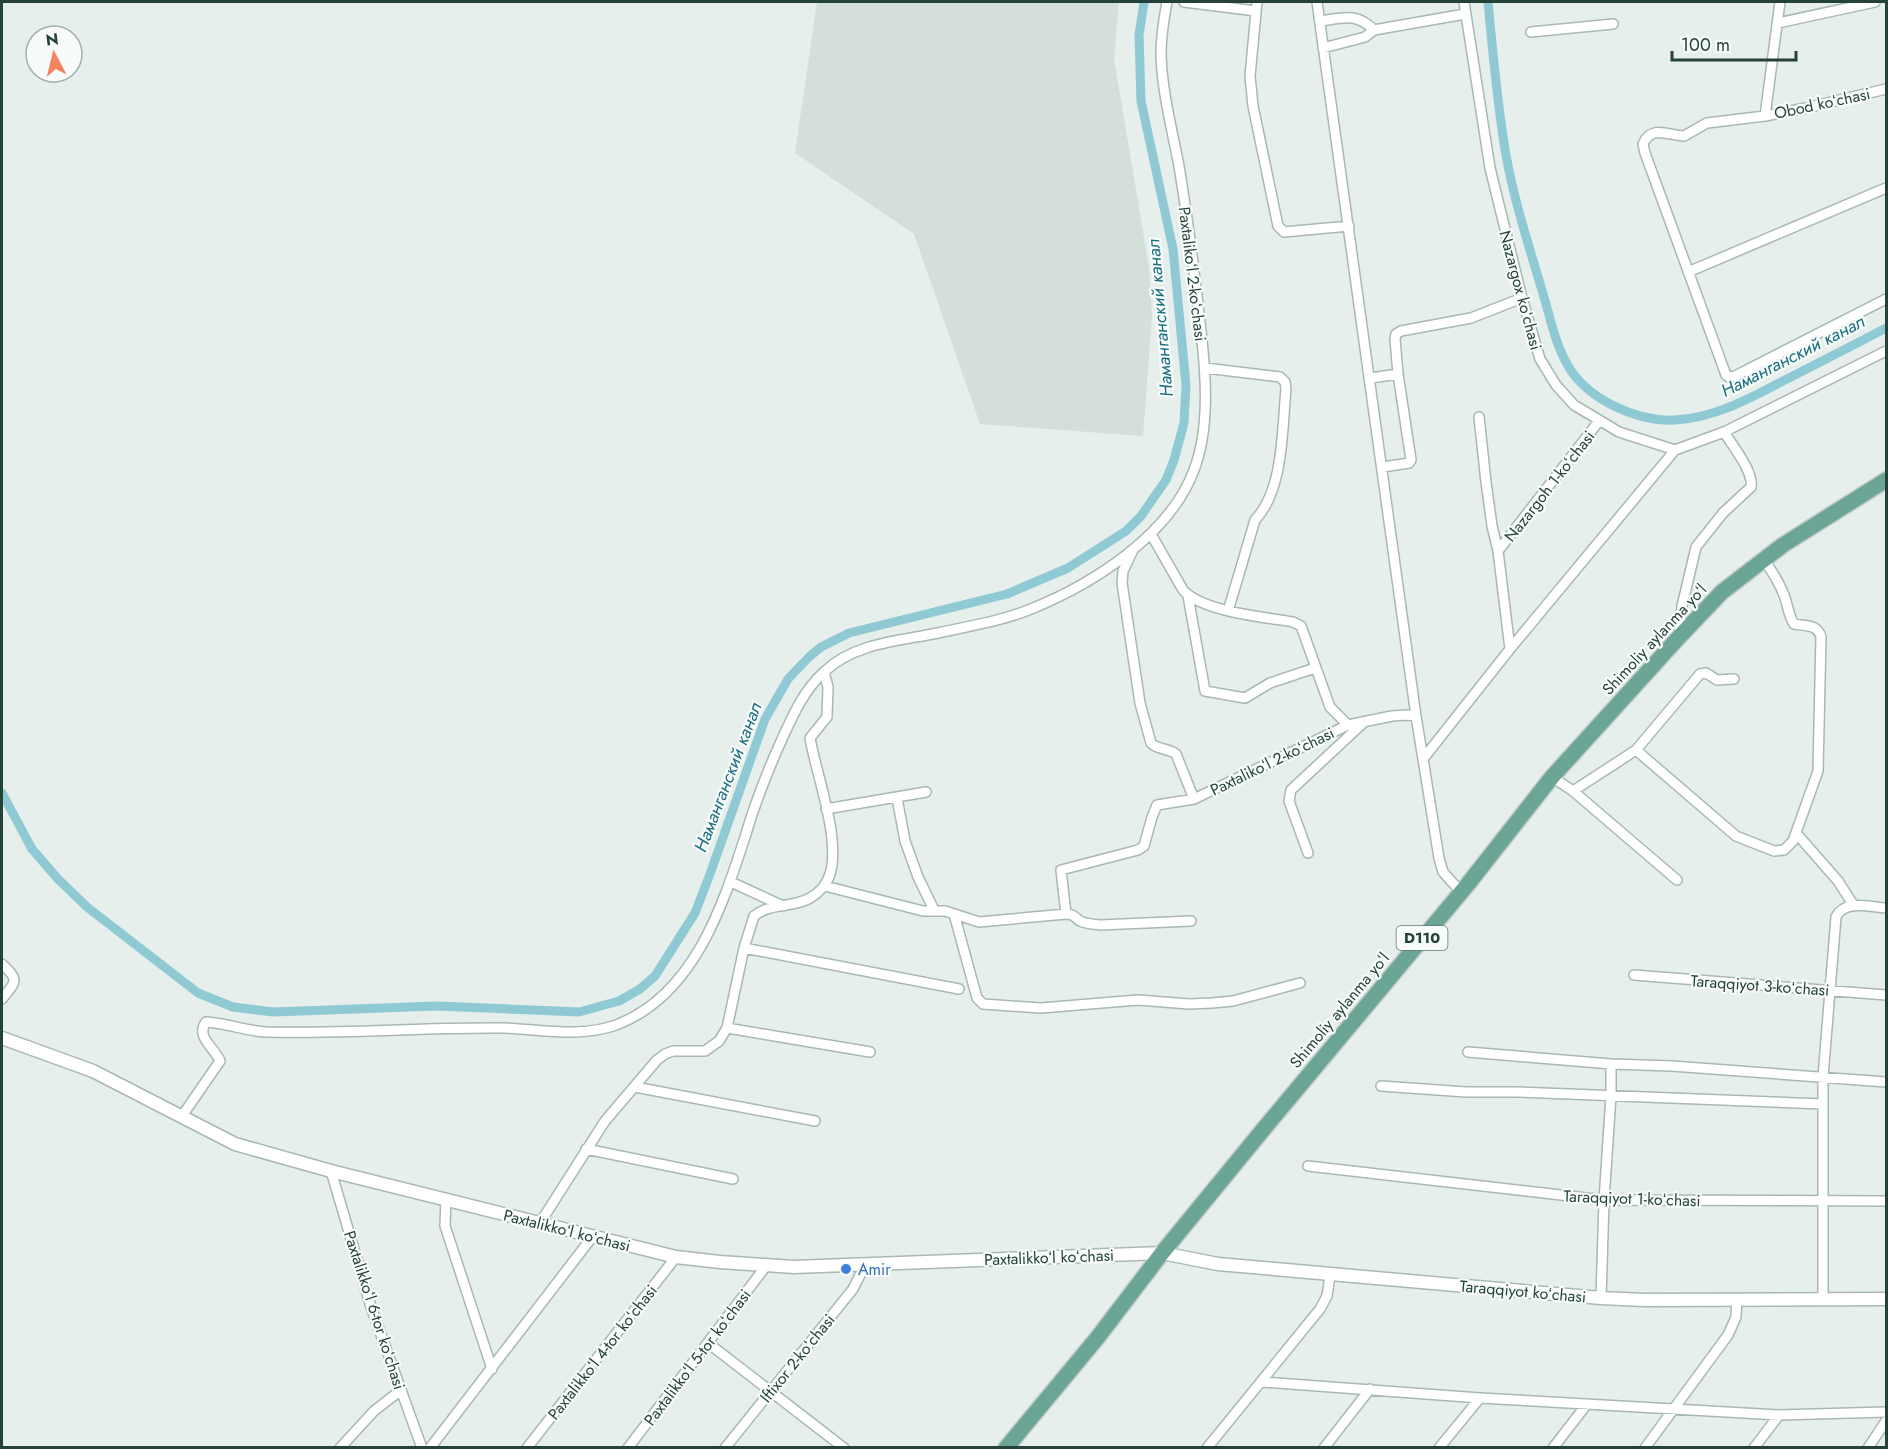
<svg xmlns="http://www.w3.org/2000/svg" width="1888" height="1449" font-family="Jost,sans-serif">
<rect width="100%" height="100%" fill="#e6efeb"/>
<path fill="#d4dfda" d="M817,2H1119L1114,59L1149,267L1152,315L1143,436L980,424L914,234L795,153Z"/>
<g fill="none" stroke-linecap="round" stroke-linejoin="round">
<path stroke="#8ec9d4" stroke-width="9" d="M1488,2C1493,53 1497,104 1506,155C1514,200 1528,243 1541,287C1549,312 1554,341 1567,364C1586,399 1637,422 1675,420C1717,418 1753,396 1789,378C1822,361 1854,345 1886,328
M2,793L32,849L58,879L87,907L198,993L233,1007L273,1012L437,1006L579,1012L619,1001L640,989L655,976L695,913L710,874L765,719L788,679L809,657L821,647L849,633L1007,594L1068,568L1126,531L1141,516L1166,480L1174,460L1184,423L1186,385L1173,249L1141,101L1139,35L1144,2"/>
<g stroke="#a8b8b2" stroke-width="12">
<path id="minor" d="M1184,2L1256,11
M1257,2L1250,76L1253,106L1278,226L1284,232L1349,226
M1317,2L1416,716L1439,858L1443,872L1461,892
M1464,2L1490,168L1522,298L1540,359L1556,385L1574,405L1619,432L1675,450L1724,432L1886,351
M1780,2L1765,116L1806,108L1886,89
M1320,21C1343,18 1356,12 1374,30L1465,14
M1778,23L1875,2
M1531,32L1613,24
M1323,48L1365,37L1374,30
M1765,116L1707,123L1684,136C1669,136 1652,124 1643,144L1645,153L1726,375L1729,377L1735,376L1886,299
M1688,272L1886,188
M1205,368L1280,377L1285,382L1286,389C1282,428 1284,490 1255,520L1228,611
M1371,378L1398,374L1395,339L1396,334L1401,331L1471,318L1522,298
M1479,417L1486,482L1492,526L1498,551L1510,649
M1383,467L1409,463L1411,460L1398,374
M1151,534L1183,590C1203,612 1264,617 1293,622L1301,626L1330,707L1348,725
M1133,550L1123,571L1122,583L1140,703L1151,743C1158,750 1168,748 1176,754L1194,799
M1498,551L1599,421
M1188,596L1205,691L1245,698L1270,683L1315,668
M1679,635L1682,606L1696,547L1723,513L1751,487C1754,472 1732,445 1724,432
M1636,750L1736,836L1774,851L1784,850L1793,841L1818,771L1821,637C1818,624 1805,626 1794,624C1788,615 1788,605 1784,595C1779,582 1772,571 1764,560
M1423,759L1510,649L1675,450
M1552,777L1573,791L1677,880
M1573,791L1636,750L1700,674L1706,673L1717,680L1734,679
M897,798L905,841L918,877L934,910
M826,809L926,792
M1796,833L1838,881L1854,906
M1308,853L1289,801L1291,790L1363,723
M731,882L783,906
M825,886L923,911H945L979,922L1066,914C1074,914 1074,917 1080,921C1086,924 1093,924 1100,925L1191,921
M954,914L977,998L983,1004L1041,1008L1138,1000L1189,1004L1212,1003L1233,1001L1300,983
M1066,914L1061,870L1138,850L1144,846L1152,817L1157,805L1194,799L1348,725L1392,716L1407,715L1416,716
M744,948L959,989
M2,964C20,981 16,981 2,999
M1634,975L1886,995
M727,1028L870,1052
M1468,1052L1611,1064L1672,1066L1886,1082
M1381,1086L1466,1092H1517L1822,1104
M635,1087L815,1121
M182,1116L220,1061C215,1048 195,1037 206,1022C226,1023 246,1031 266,1032C345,1034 424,1027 503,1028C540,1029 581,1038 616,1025C693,996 722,908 745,837C755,803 768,770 782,739C793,715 804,690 824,672C854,643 899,641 938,633C969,626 1002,621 1031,609C1093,584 1170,535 1194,470C1210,428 1206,375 1201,331C1195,276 1188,221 1179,166C1172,129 1162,92 1161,54C1161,37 1164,18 1167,2
M586,1149L733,1179
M1308,1166L1604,1200L1886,1201
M331,1171L371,1307L422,1448
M446,1198L445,1226L492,1369
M540,1223L605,1121L657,1060L665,1054L673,1051H705L719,1041L727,1028L744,948L754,916C769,903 793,908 810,898C819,893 827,884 830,874C841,839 816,774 810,738L827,717L828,687L824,672
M1601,1298L1604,1200L1611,1096V1064
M1823,1299V1077L1836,917C1845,899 1870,907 1886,908
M708,1343L844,1448
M1262,1382L1480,1398L1779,1415L1886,1412
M340,1448L374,1411L401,1390
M430,1448L593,1236
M527,1448L676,1257
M628,1448L766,1266
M725,1448L853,1289L865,1265
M1207,1448L1320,1309L1327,1296L1330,1275
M1324,1448L1370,1389
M1439,1448L1480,1398
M1553,1448L1587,1404
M1645,1448L1728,1335L1736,1317L1737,1299
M1754,1448L1779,1415
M1868,1448L1886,1421"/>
</g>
<g stroke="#a8b8b2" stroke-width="15">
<path id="tertiary" d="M2,1038L93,1071L235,1144L331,1171L676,1257L720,1262L794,1267L1162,1253L1218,1264L1601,1298L1645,1300L1886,1299"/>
</g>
<g stroke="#c2cac8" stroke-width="18">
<path id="primary" d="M1006,1448L1098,1337L1162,1253L1262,1131L1468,884L1552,777L1679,637L1722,592L1783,545L1886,480"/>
</g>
<use href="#minor" stroke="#fff" stroke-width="9"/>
<use href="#tertiary" stroke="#fff" stroke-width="12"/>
<use href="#primary" stroke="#6aa596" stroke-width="15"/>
</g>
<circle fill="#3f7fe0" stroke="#f7fbf9" stroke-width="2" cx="846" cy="1269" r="6"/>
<g text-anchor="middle" stroke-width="4.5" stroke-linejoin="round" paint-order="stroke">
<rect fill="#f7fbf9" stroke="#637a73" stroke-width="1.5" x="1396.5" y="926" width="51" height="24" rx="4.5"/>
<g font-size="15" font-weight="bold" fill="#24423a">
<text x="1422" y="943">D110</text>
</g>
<g font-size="16" fill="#24423a" stroke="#f7fbf9">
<text transform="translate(1822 103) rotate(-12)" y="6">Obod koʻchasi</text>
<text transform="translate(1193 274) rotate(83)" y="6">Paxtalikoʻl 2-koʻchasi</text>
<text transform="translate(1521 290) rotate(75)" y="6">Nazargox koʻchasi</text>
<text transform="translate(1549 486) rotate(-52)" y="6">Nazargoh 1-koʻchasi</text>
<text transform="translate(1654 639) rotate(-47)" y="6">Shimoliy aylanma yoʻl</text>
<text transform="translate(1272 761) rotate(-26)" y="6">Paxtalikoʻl 2-koʻchasi</text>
<text transform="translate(1760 985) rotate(4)" y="6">Taraqqiyot 3-koʻchasi</text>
<text transform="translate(1339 1010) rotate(-50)" y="6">Shimoliy aylanma yoʻl</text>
<text transform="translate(1632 1198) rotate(2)" y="6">Taraqqiyot 1-koʻchasi</text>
<text transform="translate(567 1230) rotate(14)" y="6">Paxtalikkoʻl koʻchasi</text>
<text transform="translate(1049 1257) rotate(-2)" y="6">Paxtalikkoʻl koʻchasi</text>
<text transform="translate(1523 1291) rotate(5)" y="6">Taraqqiyot koʻchasi</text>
<text transform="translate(375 1310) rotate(72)" y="6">Paxtalikkoʻl 6-tor koʻchasi</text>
<text transform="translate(602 1352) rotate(-52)" y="6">Paxtalikkoʻl 4-tor koʻchasi</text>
<text transform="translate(697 1357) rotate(-53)" y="6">Paxtalikkoʻl 5-tor koʻchasi</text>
<text transform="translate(797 1358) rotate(-51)" y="6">Iftixor 2-koʻchasi</text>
</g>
<g font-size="16" fill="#366cbe" stroke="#f7fbf9" text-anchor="start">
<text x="858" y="1275">Amir</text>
</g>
<g font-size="18" font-style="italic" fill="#1c6f80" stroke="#f7fbf9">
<text transform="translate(1160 318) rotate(-95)" y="6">Наманганский канал</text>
<text transform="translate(1793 356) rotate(-27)" y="6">Наманганский канал</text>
<text transform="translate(728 777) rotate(-69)" y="6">Наманганский канал</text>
</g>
</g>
<rect width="1888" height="1449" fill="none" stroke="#24423a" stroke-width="6"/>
<g transform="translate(54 54) rotate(353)"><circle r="28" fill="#f7fbf9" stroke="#a3b1ad" stroke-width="1.5"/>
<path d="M0-4.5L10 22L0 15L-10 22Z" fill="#f4845f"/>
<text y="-9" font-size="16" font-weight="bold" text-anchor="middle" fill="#24423a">N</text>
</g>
<path d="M1672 51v9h124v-9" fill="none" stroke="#24423a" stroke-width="3"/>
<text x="1681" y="51" font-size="18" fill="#24423a" stroke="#f7fbf9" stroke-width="4.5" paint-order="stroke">100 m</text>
</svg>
